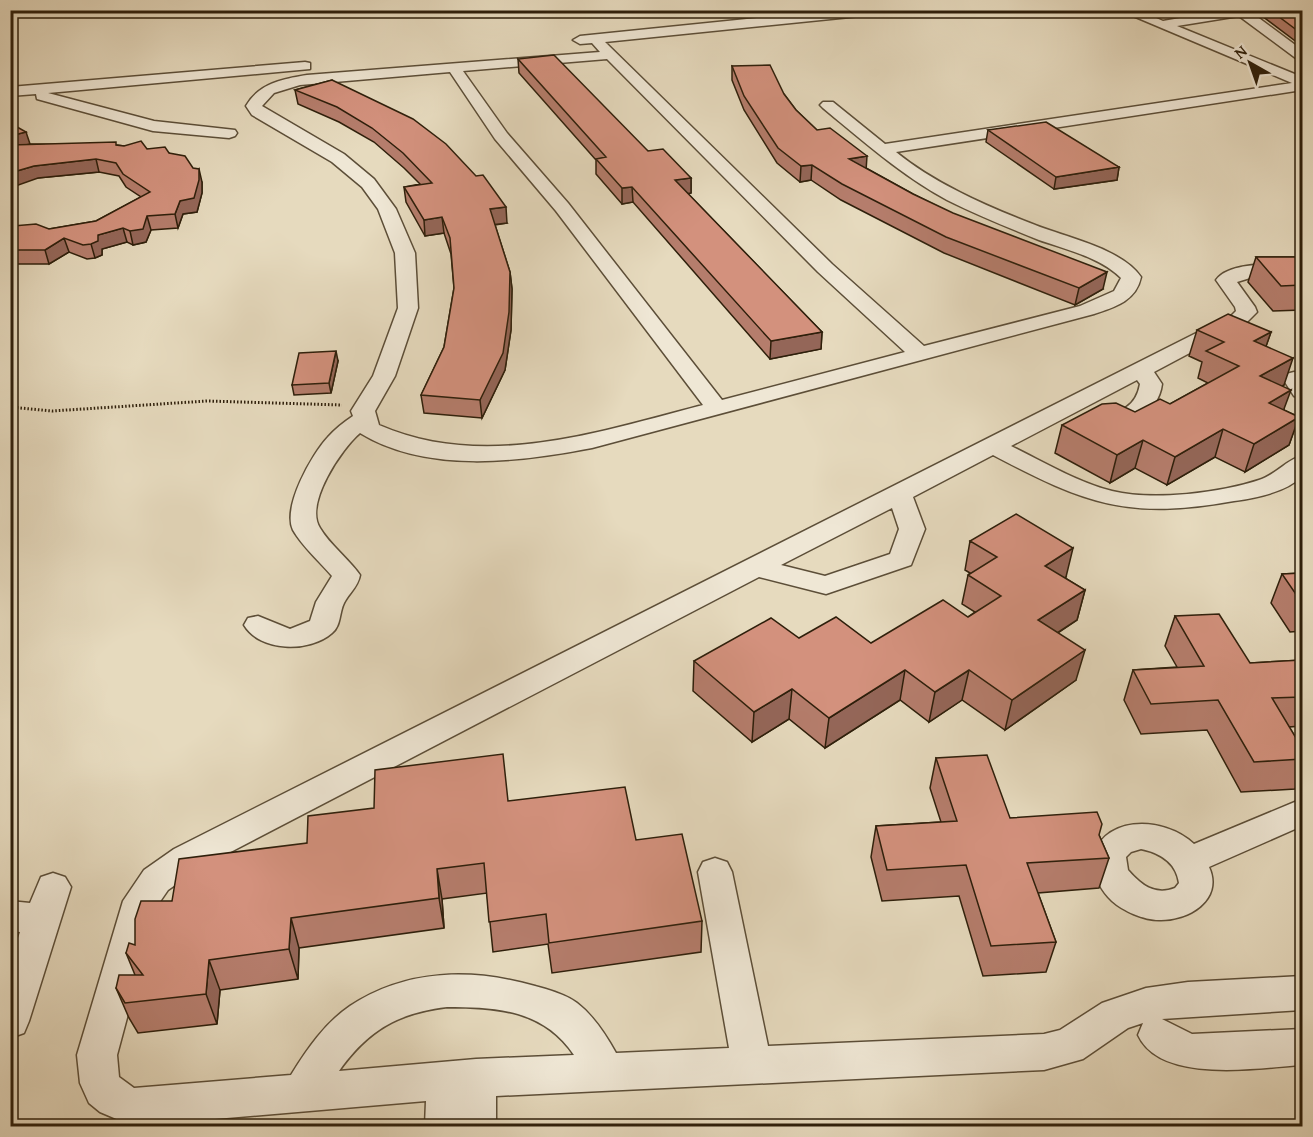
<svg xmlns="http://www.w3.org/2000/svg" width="1313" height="1137" font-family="'Gentium Book Plus',serif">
<rect width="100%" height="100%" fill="#e6dabe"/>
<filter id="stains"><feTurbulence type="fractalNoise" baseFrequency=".00333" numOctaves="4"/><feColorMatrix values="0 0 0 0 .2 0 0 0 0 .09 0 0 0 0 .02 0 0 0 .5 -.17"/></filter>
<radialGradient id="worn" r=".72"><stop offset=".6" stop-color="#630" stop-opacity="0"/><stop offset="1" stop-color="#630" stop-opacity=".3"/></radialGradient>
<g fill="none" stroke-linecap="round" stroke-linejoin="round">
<g stroke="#5c4e38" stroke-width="3">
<path id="minor" d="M836,10H886L880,14L605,42L832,264L924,346L1080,306L1114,291L1121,278C1100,257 1067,250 1039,240C1009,228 977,215 947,200C901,175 863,141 823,108L820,105L823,102H833L885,144L1292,83L1119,10H1138L1163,21L1226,10H1248L1302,50V60L1297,59L1239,16L1177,26L1302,77V90L896,152C934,183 984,205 1030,223C1063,237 1120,247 1141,277C1136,301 1115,307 1094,314L592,448C519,462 427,474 360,433C342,448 304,504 320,528C330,545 348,558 360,575C358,587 349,593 344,603C339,613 341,626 332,633C309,653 260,652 244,625L248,618L258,616L290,629L310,621L316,602L332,576C320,562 302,546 293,530C282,507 312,454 328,437C335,429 344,422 353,416L351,411L373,376L398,308L395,253L378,209L362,187L332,162L252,115L246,106C259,83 283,79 307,75L600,52L592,43L580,44L573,40L580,36ZM607,59L818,272L905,352L722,400L568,203L507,133L463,71ZM450,72L495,139L556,211L703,405C599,432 484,471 379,425L375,411L395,376L418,308L415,253L396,209L374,179L344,154L262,106L274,93L300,85Z
M305,62L310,63V69L48,93L154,121L235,130L237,133L235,136L229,138L153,131L37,99L36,94L10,96V87Z
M1302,264V276L1250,278L1237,282L1255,307L1257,312L1246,323L1154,372L1162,384C1158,415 1122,435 1092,428L1088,423L1092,418C1115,412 1135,412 1140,384L1137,380L1011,446C1044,462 1077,482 1112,491C1153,501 1220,493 1259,480C1276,475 1287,459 1302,456V476C1287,492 1256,498 1234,501C1128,520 1086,504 993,455L913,497L925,529L911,565L826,594L759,577L198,869L168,890L157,906L117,1055L119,1077L134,1088L291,1075C307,1049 325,1023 350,1006C406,969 472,968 535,986C549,990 565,994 577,1003C594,1016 606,1035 616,1053L729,1048L698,872L703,862L715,858L727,862L732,872L768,1046L1044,1034L1060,1030L1102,1003L1146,988L1188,982L1302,976V1010L1162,1019L1192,1034L1302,1029V1065C1257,1068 1160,1084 1138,1035L1143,1023L1128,1028L1083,1059L1044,1070L496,1096V1126H425L426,1101L133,1126L100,1112L89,1103L80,1083L77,1055L123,901L144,870L174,849L1232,315L1236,311L1235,307L1216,280C1230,260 1280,265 1302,264ZM892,508L899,529L890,554L825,576L781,565ZM447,1007C497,1007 544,1010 574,1055L476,1059L339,1071C368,1030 398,1013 447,1007Z
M1294,372L1302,375V398L1294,396L1283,379L1286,374Z
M1302,799V826L1209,867C1224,900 1188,921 1159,920C1144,920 1123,911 1112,901C1101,891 1096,878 1091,865C1098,814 1163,815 1194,844ZM1141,849C1160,853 1176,862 1179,883L1175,888C1155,896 1141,885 1128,870L1126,857L1131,852Z
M53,873L65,877L71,887L29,1021L24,1033L10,1038V962L20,932L10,931V901L30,903L41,877Z"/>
</g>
<path stroke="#2e1f0b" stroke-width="3" stroke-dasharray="1.5 2" stroke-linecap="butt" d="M10,407L52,411L207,401L342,405"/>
<use href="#minor" fill="#efe7d5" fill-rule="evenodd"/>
</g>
<path fill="#b57d6c" stroke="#2e1f0b" stroke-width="1.5" d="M1254,10H1302V46Z
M518,59L648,151L691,178V193L688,194L822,332L821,349L770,359L633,202L622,204L596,174V160L519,73Z
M732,66L784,94L796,110L817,130L866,168L913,194L1103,289L1075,305L944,253L841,200L811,180L800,182L777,163L744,110L732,80Z
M332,80L507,223L495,225L510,272L512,289L511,330L505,370L482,418L424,413L421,395L444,347L454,288L451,254L444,233L425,236L406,202L404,187L420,184L404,168L374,142L339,122L298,104L295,90Z
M988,130L1119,167L1117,180L1054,189L986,142Z
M30,144L117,145L147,149L169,153L202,182V193L197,212L183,214L178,228L151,230L146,242L133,245L127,242L102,249V255L95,258L87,259L69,252L49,264H10V227L49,229L96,221L141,197L126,187L119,176L99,172L38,178Z
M1256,257H1302V310L1273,311L1248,282Z
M1197,330L1271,332L1266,346L1284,385L1282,386L1284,410L1299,417L1289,445L1245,472L1215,457L1167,485L1135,468L1110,483L1055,453L1062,425L1135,412L1170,404L1208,383L1198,378L1202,362L1189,356Z
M338,361L331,393L294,395L292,385Z
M970,541L1066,577L1065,578L1085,590L1077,620L1058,633L1076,680L1005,730L962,700L929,722L900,700L825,748L789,719L752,742L693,691L694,661L799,638L871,643L968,617L975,612L962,604L968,575L970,573L965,570Z
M1302,573V631L1290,632L1271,603L1282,574Z
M1175,616L1250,663L1302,660V726L1289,727L1302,748V773L1295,789L1241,792L1207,730L1141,734L1124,700L1133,670L1177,667L1165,646Z
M936,758L1010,818L1099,835L1109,858L1099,888L1038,893L1056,942L1046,972L983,976L959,896L882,901L871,857L876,826L941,822L930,788Z
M508,801L636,840L702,921L701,952L552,973L548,944L493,952L487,893L442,899L444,928L299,948L298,979L220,990L217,1024L138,1033L129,1018L116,988L135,975L126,953L135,945L172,901L307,843Z"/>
<path fill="#946658" stroke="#2e1f0b" stroke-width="1.5" d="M26,132L30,144L10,149V136Z
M867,156L866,171L849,159Z
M96,159L99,172L38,178L10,188V173L34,166Z
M812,165L811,180L800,182L801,166Z
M1119,167L1117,180L1054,189L1056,177Z
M199,169L202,182V193L197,212L183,214L178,228L175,214L180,201Z
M691,178V193L675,196V180Z
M632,187L633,202L622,204V188Z
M506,207L507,223L491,225L490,209Z
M147,216L151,230L146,242L133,245L130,231Z
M442,217L444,233L425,236L424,220Z
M123,228L127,242L102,249V255L95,258L91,244L98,235Z
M64,238L69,252L49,264L45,250Z
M510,272L512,289L511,330L505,370L482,418L480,400Z
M1107,272L1103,289L1075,305L1079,288Z
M822,332L821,349L770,359L771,341Z
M1271,332L1262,358L1254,341Z
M336,351L338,361L331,393L329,383Z
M1293,358L1284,385L1251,403L1260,376Z
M1291,390L1281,417L1269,403Z
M1299,417L1289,445L1245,472L1254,444Z
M1223,429L1215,457L1167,485L1175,457Z
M1143,440L1135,468L1110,483L1117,455Z
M1073,548L1066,577L1038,595L1045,566Z
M1085,590L1077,620L1031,650L1038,620Z
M1085,650L1076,680L1005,730L1012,700Z
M905,670L900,700L825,748L829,718Z
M969,670L962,700L929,722L935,692Z
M792,689L789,719L752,742L754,712Z
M437,869L442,899L444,928L439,898Z
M291,918L299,948L298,979L289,949Z
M209,960L220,990L217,1024L206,994Z"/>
<path fill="#d3917d" stroke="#2e1f0b" stroke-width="1.5" d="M1270,10H1302V34Z
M554,55L648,151L663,149L691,178L675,180L822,332L771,341L632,187L622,188L596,159L606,157L518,59Z
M770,65L784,94L796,110L817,130L830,128L867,156L849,159L913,194L953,213L1107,272L1079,288L946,237L842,184L812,165L801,166L778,148L744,96L732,66Z
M332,80L413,119L446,144L476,176L483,175L506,207L490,209L510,272L509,312L503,353L480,400L421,395L444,347L454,288L450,238L442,217L424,220L404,187L432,183L403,153L372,128L337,107L295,90Z
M1046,122L1119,167L1056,177L988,130Z
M10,123L26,132L10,136Z
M141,141L147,149L165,147L169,153L185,156L193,168L199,169V180L194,198L180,201L175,214L147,216L143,229L130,231L123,228L98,235V241L91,244L83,245L64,238L45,250H10V227L13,226L36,224L49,229L96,221L150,192L123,174L116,163L96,159L34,166L10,173V144L11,145L116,142V145L124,146Z
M1256,257H1302V285L1281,286Z
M1228,314L1271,332L1254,341L1293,358L1260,376L1291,390L1269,403L1299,417L1254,444L1223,429L1175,457L1143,440L1117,455L1062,425L1102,404L1116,403L1135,412L1160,399L1170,404L1239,366L1206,351L1224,342L1197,330Z
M336,351L329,383L292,385L299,353Z
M1016,514L1073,548L1045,566L1085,590L1038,620L1085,650L1012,700L969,670L935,692L905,670L829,718L792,689L754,712L694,661L771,618L799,638L836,617L871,643L943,600L968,617L1001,596L968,575L997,557L970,541Z
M1302,573V603L1282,574Z
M1219,614L1250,663L1302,660V697L1272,698L1302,748V759L1254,762L1218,700L1151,704L1133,670L1204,666L1175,616Z
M503,754L508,801L625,787L636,840L682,834L702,921L549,943L546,914L489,922L484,863L437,869L439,898L291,918L289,949L209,960L206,994L125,1003L116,988L119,975H143L126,953L129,943L135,945V919L141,901H172L179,859L307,843L308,816L374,808L375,770Z
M987,755L1010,818L1097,812L1102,824L1099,835L1109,858L1027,863L1056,942L991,946L966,865L887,870L876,826L957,821L936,758Z"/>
<rect width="1313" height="1137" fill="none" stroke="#e6dabe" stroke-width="36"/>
<rect x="12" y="12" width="1289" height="1113" fill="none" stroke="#2e1f0b" stroke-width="3"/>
<rect x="18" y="18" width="1277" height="1101" fill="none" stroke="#2e1f0b" stroke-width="1.5"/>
<g transform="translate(1250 63) rotate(320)" stroke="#efe7d5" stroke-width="4.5" paint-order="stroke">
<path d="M0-4.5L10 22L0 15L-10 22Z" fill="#2e1f0b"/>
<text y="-9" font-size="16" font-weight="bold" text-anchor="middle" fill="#2e1f0b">N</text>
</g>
<rect width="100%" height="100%" filter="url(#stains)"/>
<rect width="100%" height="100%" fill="url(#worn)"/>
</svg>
